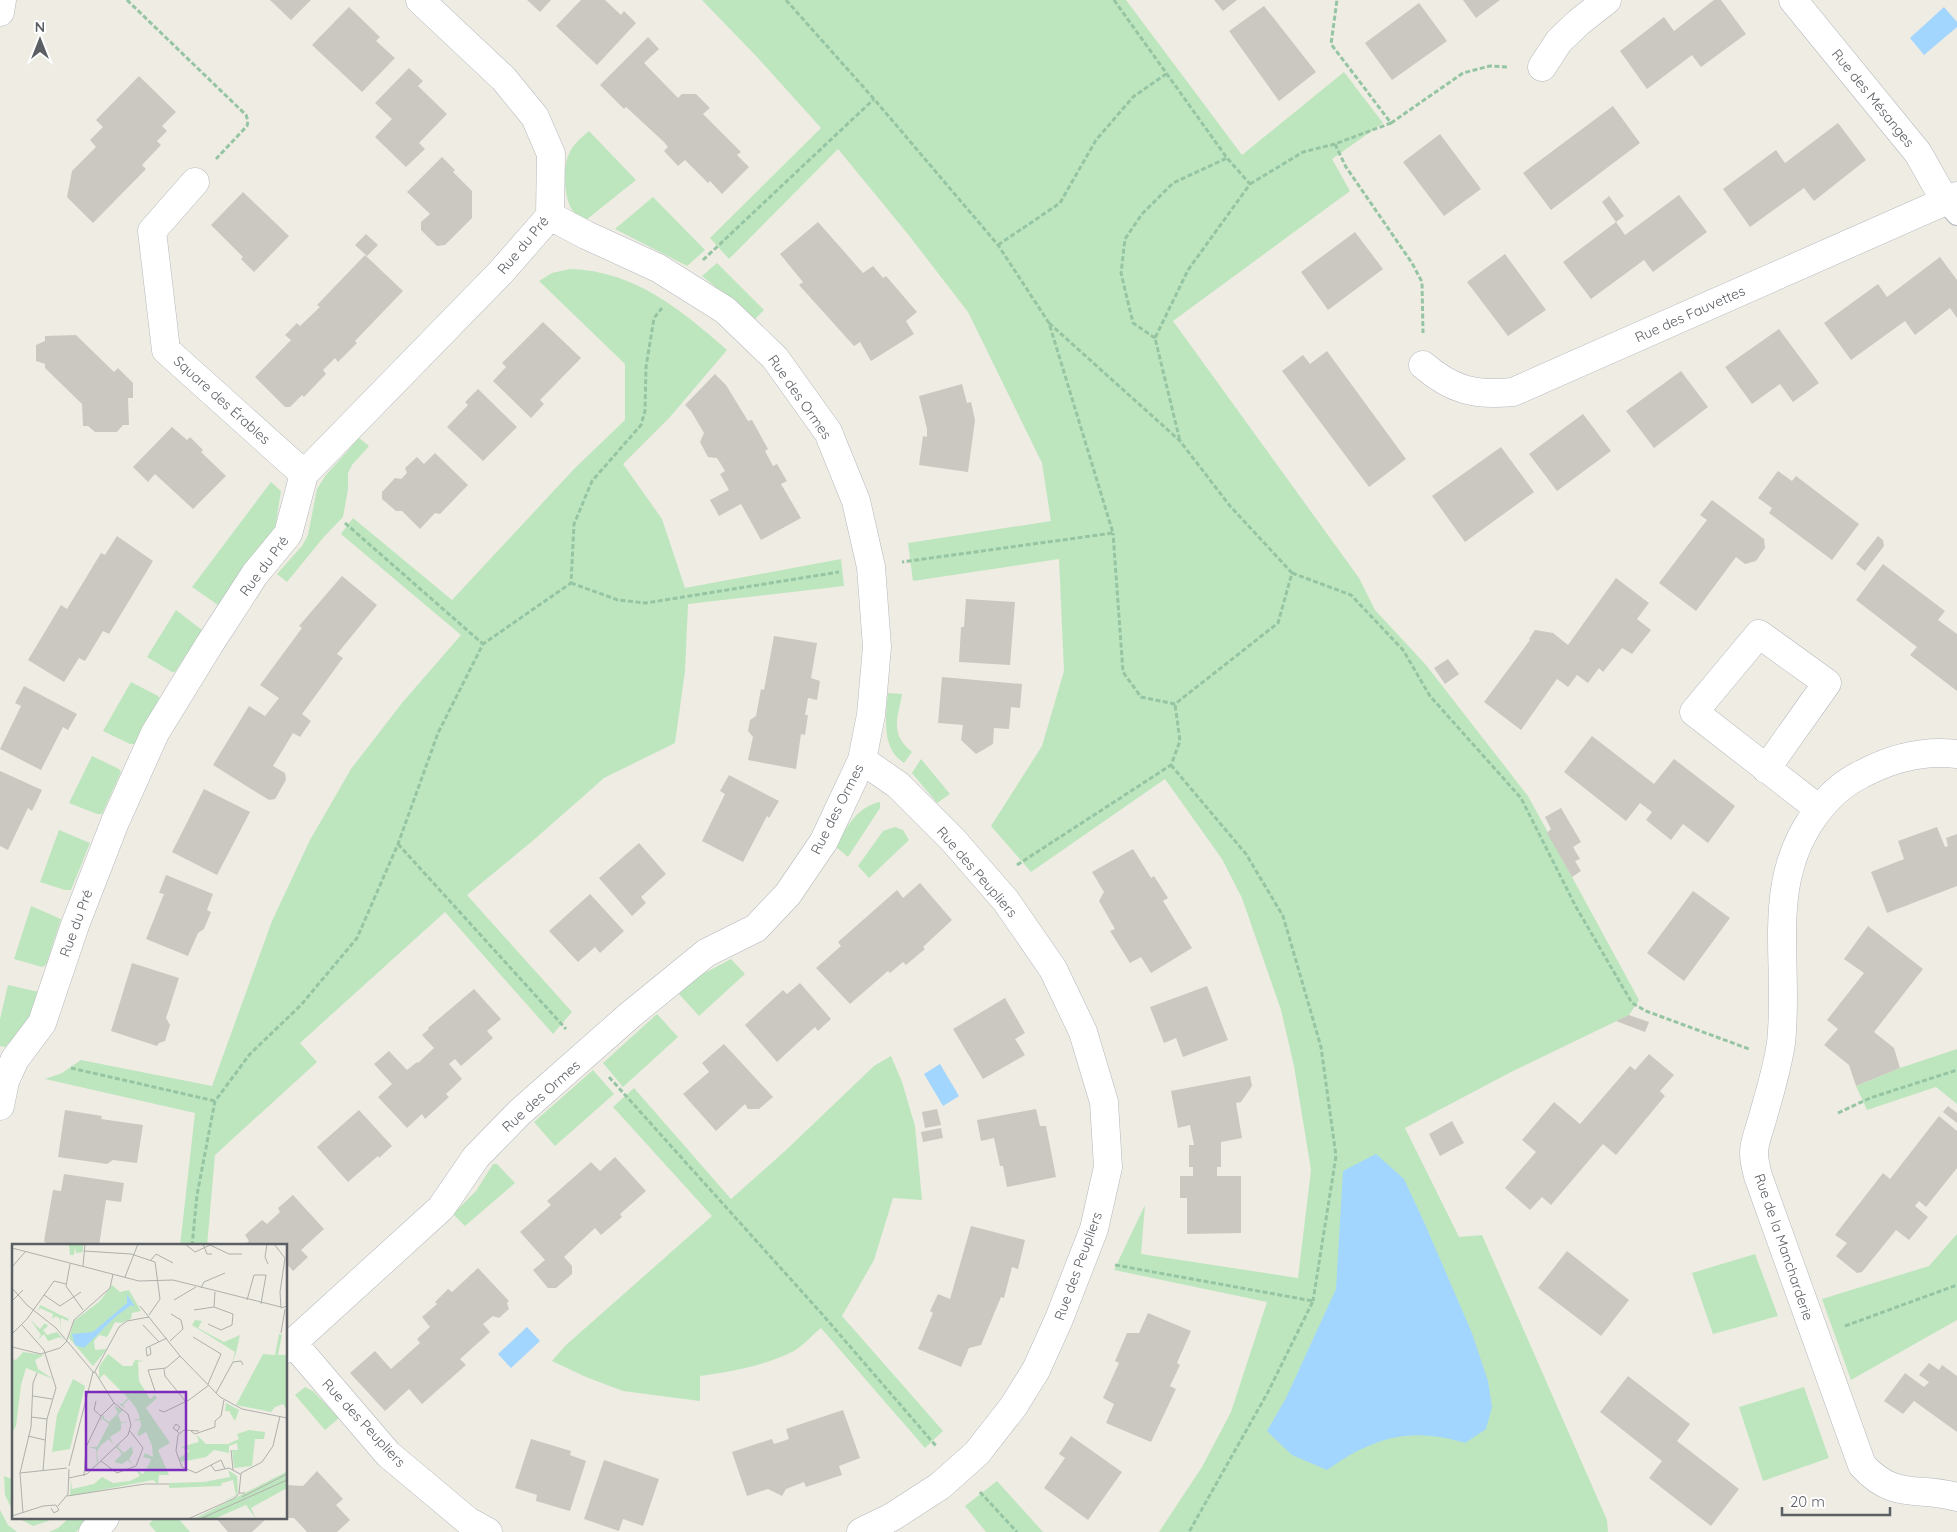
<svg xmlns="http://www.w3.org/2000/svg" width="1957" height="1532" font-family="Quicksand,sans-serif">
<rect width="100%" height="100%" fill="#eeece3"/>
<path fill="#bee6be" d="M702,0H1126L1242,155L1344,72L1383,123L1332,159L1350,191L1173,321L1359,578L1375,610L1426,665L1528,796L1639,1000L1629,1015L1511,1072L1405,1128L1459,1237L1482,1235L1607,1520L1608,1532H1159L1202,1467L1231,1412L1267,1302L1114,1270L1145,1205L1141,1254L1298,1278L1311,1170L1294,1066L1281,1010L1242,898L1222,859L1165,779L1031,872L991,826L1042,746L1064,671L1059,559L913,581L908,543L1051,521L1042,463L968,312L907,233L838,149L729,259L710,238L821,128L757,57Z
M589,131L636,180L586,220C581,217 576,216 573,211C564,200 562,167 569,154C573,144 581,138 589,131Z
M653,197L705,250L687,266L615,229Z
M717,263L764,310L755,319L702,276Z
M570,269C635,271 680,309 727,350L670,417L623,464L662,519L685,588L841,559L844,586L688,604L685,671L675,743L604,778L536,838L467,895L572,1012L553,1034L445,912L300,1043L317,1062L215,1155L207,1246H180L195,1113L45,1079L62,1073L81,1060L212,1086L272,921L310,840L351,769L402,703L461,635L341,534L353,518L452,600L575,468L625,420V364L539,281L552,273Z
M359,438L369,446L352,465L348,473V489L343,517L323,538L287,582L277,574L302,546L308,535L317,489L326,475Z
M271,482L281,491L275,529L218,605L192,587Z
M176,610L202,630L175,672H172L147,657Z
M131,682L158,696L160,700L135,744H130L103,731Z
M888,693L902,694C898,719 889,733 912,752L904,763C900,760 895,756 893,752C883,737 886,711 888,693Z
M92,756L119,769L121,772L102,814H97L69,803Z
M921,759L950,794L937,803L912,773Z
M880,802V808L848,857L835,846C847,827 857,807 880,802Z
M895,827L903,830L909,840L869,878L858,866L883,831Z
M59,830L90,843L71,890H65L40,882Z
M31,906L61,919L46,965L42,967L14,959Z
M731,959L745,974L699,1016L679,994L699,976Z
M8,985L39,992L28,1022L5,1047L0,1046V1019Z
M657,1014L678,1037L623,1087L603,1063Z
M1957,1049V1104L1936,1087L1867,1110L1856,1086L1900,1068Z
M891,1056L902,1082L915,1126L922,1200L893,1198L874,1260L842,1316L943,1431L925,1448L821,1328C812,1335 804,1345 794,1351C764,1366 733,1371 700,1376V1401L623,1391L586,1377L552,1361L566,1345L712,1216L613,1107L634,1088L731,1199L785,1151L874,1066Z
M593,1070L614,1094L555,1146L534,1122Z
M493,1164H497L515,1183L465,1226L453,1214L476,1191Z
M1957,1234V1320L1851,1380L1822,1299L1929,1266Z
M1755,1254L1778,1316L1713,1334L1692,1273Z
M305,1387L313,1391L339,1418L325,1430L295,1395Z
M1804,1387L1829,1458L1763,1481L1739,1407Z
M4,1476L14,1480V1514L5,1495Z
M997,1481L1043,1532H986L965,1506Z
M0,1510L8,1525L17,1532H0Z
M18,1518H53L48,1521L33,1526Z
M69,1518H89L76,1532H49L58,1528Z
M155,1518H178L190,1532H156L149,1524Z"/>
<path fill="#a2d6ff" d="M1944,7L1957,22V27L1924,55L1910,38Z
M940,1064L959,1096L943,1106L924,1074Z
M1376,1154L1404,1179L1424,1222L1472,1333L1488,1381L1492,1407L1486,1429L1465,1443C1429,1432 1398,1432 1364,1448C1351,1453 1339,1462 1327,1470L1292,1455L1267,1431L1286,1398L1336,1289L1343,1171Z
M527,1327L540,1341L511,1368L498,1354Z"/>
<path fill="#cbc8c2" d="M270,0H311L291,20Z
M527,0H551L540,12Z
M581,0H605L621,15L624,11L636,23L597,65L556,26Z
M1214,0H1237L1223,11Z
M1463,0H1500L1476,18Z
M1714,0H1721L1746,34L1701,67L1692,55L1647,89L1620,51L1664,17L1674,31Z
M1419,3L1447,41L1392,80L1365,43Z
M1264,6L1316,72L1279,101L1229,31Z
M349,7L380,37L376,41L395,58L362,92L312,45Z
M648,37L659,49L644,63L678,98L682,94H696L710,108L703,114L741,152L737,155L749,167L722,194L710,181L708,183L685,160L678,166L664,151L668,147L664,142L626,107L624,109L600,85Z
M409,68L423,81L418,86L447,114L419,143L425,149L406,167L375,137L392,119L375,103Z
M139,76L176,112L162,126L167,131L157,141L161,145L142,165L146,169L93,223L67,197L72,171L96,147L90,140L103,127L96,120Z
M1613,106L1640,143L1551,210L1523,173Z
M1838,123L1866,160L1814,201L1804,188L1750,227L1723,189L1776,150L1785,163Z
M1440,134L1481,189L1444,216L1403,162Z
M442,157L455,170L453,172L472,191V218L445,245L437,246L421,230V222L430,214L407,192Z
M243,192L289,236L254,272L241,259L243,257L211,225Z
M1679,195L1707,232L1653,272L1644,260L1591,299L1563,262L1616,222L1602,202L1609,196L1624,216L1616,222L1625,235Z
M818,222L863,273L873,266L883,278L886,276L917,312L906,321L914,334L871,361L860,342L854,346L799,285L803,282L780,254Z
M1355,232L1383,269L1328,310L1301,272Z
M366,234L378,245L367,256L355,245Z
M1505,254L1546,310L1508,336L1467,282Z
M365,255L403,291L355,341L357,343L338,362L335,358L323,370L326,374L304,397L302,395L290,407H285L255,377L291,340L285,335L297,323L300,326L320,307L317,305Z
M1940,257L1957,280V318L1950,308L1915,335L1905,321L1851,360L1824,323L1878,284L1887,297Z
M543,322L581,358L540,400L544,404L531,418L493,381L506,367L502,363Z
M1779,329L1819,383L1793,402L1780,384L1752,404L1725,367Z
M76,335L114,372L118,368L133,383V398H128L129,425H123L117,432H95L88,426H83L82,404L45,368V364L36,361V345L45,341V336Z
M1327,351L1406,459L1369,487L1282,371L1303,355L1310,364Z
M1681,371L1708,407L1654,448L1626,411Z
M715,374L726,385L748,421L752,420L768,449L765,451L773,466L777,464L787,481L781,484L801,518L761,540L741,504L719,516L710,500L729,490L720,474L725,471L717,458L708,457L700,442L704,433L691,411L685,405Z
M962,384L967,403L971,402L975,420L968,472L919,465L923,436L927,437V429L919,396Z
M478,389L517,427L483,461L447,427L468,405L465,402Z
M1583,414L1611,451L1557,491L1529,454Z
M172,427L187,440L190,437L203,450L201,452L226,476L193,509L155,474L148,482L133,467Z
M1501,447L1534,492L1465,542L1432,496Z
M435,453L468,485L440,514L435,513L420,529L402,511H396L382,499V492L395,478L401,479L407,473L405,468L417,457L424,464Z
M1778,471L1792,481L1796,476L1859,524L1832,560L1769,513L1772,508L1758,498Z
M1712,500L1764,539L1765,548L1756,561L1745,564L1736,557L1696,611L1659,583L1707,520L1700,515Z
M117,536L153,561L109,634L103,631L85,661L79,658L64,682L28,660L61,605L67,609L101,553L105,555Z
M1878,536L1883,540L1884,546L1865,571L1856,564Z
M1883,564L1945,611L1938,620L1957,634V691L1910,655L1917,647L1856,600Z
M342,576L377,605L337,654L343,658L302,714L311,721L300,737L293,733L273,766L285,773L286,780L275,799L269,800L213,765L249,706L265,716L279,698L260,685L302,628L299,626Z
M1616,578L1649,603L1637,619L1651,630L1632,654L1622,648L1603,672L1599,668L1588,683L1577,675L1568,687L1557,679L1521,730L1484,702L1530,640L1529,639L1535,630L1553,633L1568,645Z
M966,599L1015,602L1010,665L959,662L961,627H964Z
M774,636L817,643L811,678L820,681L817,700L808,698L805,715H808L805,735L801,734L796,769L748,760L753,737L748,731L750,720L756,716L761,689L764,690Z
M1448,659L1459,674L1445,684L1434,668Z
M942,677L1022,684L1020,708L1011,707L1009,729L994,728L993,744L976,754L961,740L963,725L938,723Z
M24,686L77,714L68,730L63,727L41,770L0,749L21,706L15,703Z
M1592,736L1654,784L1674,759L1735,806L1708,843L1683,824L1671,840L1646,820L1652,812L1640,803L1626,821L1564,772Z
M0,771L42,790L32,811L28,808L8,850L0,846Z
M729,775L779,801L769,818L767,816L743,862L702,841L725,794L720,791Z
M204,789L250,812L217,875L172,852Z
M1561,808L1581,842L1573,847L1580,859L1575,861L1581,871L1572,877L1547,833L1551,829L1545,817Z
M1937,827L1945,847L1948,846L1946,838L1957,834V886L1887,913L1871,872L1904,859L1898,841Z
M639,843L666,874L641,897L646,903L632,916L599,878Z
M1133,849L1151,878L1154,876L1168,898L1163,901L1192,948L1151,973L1141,957L1130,963L1110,931L1115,929L1099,901L1104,892L1092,872Z
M166,875L213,894L207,910L211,912L204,929L198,933L188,956L146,939L164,894L159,893Z
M920,883L952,920L923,947L925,949L906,965L903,962L890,973L888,971L850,1004L816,968L841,946L838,942L897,890L903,898Z
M1693,891L1730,918L1684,981L1647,953Z
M590,894L624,931L600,953L595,947L578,962L549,931Z
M1868,926L1923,969L1874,1032L1894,1048L1900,1068L1856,1086L1849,1065L1824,1045L1838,1029L1827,1020L1864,973L1844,959Z
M132,963L179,978L166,1018L170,1025L165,1041L159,1043L157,1046L111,1031Z
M800,983L831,1019L818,1031L815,1027L777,1062L745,1025L783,990L787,994Z
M1207,986L1228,1040L1183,1057L1176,1038L1164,1043L1150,1007Z
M474,989L501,1019L487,1031L493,1038L461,1066L455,1059L449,1064L462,1079L446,1094L449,1097L425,1119L422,1114L407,1128L378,1097L392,1084L374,1064L389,1051L407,1070L417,1062L418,1063L434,1048L422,1035L429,1029L428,1028Z
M1005,998L1025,1033L1015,1039L1025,1055L983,1079L953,1029Z
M1629,1015L1649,1022L1645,1032L1616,1021Z
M724,1044L773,1097L759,1109H748L745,1104L716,1131L683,1094L709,1072L702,1063Z
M1649,1054L1674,1075L1660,1091L1665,1096L1616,1155L1603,1144L1551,1205L1542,1197L1530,1210L1505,1188L1536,1152L1522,1140L1554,1102L1580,1124L1630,1066L1635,1070Z
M1250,1076L1252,1086L1241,1102L1236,1103L1242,1138L1221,1142V1167H1217V1176H1241V1233L1187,1234V1198H1180V1176H1193V1167H1189V1145H1194L1190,1125L1178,1128L1171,1091Z
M1948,1106L1957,1113V1123L1943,1112Z
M937,1109L941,1125L925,1128L922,1112Z
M1036,1109L1040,1126H1046L1056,1177L1007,1187L1003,1166H1000L994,1138L981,1141L977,1120Z
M65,1110L102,1116L101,1119L143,1125L137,1163L113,1160L107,1164L58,1157Z
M359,1110L392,1146L379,1158L378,1156L348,1182L317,1147Z
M1939,1116L1957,1131V1168L1926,1207L1919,1201L1915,1206L1928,1217L1909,1240L1896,1230L1862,1272L1857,1273L1836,1256L1847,1243L1835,1235L1883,1173L1890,1179Z
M1452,1121L1464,1143L1440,1156L1429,1134Z
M941,1128L943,1138L923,1142L921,1132Z
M615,1157L646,1191L620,1214L622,1217L601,1235L595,1228L564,1257L572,1266V1274L556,1288H548L533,1270L545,1260L520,1232L551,1205L547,1201L591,1162L600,1171Z
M64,1174L124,1183L121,1202L106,1200L99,1246H49L44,1241L53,1190L61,1191Z
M293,1195L324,1229L301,1250L308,1257L293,1271L286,1263V1246H243L249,1241L245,1235L262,1220L267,1224L280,1212L278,1208Z
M971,1226L1025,1240L1018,1269L1012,1267L1004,1298L1001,1297L981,1345L969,1348L961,1367L918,1349L933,1313L930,1311L938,1294L950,1299Z
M1567,1251L1629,1300L1601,1336L1538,1288Z
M478,1268L509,1301L507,1303L509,1309L499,1318L493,1316L483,1324L490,1332L460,1359L466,1365L422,1404L409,1389L385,1411L350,1373L375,1351L391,1369L420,1343L417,1339L430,1327L422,1317L437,1304L435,1302L448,1289L452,1292Z
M1148,1313L1191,1331L1177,1363L1180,1365L1170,1386L1176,1389L1151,1442L1106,1423L1114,1404L1103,1398L1119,1363L1115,1361L1127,1333H1139Z
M1929,1363L1939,1370L1942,1365L1957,1376V1432L1914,1401L1903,1414L1884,1401L1905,1373L1924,1387L1929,1382L1919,1375Z
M1628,1376L1690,1424L1677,1441L1739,1489L1711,1526L1649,1478L1662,1461L1600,1412Z
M843,1410L860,1458L839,1466L842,1475L806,1487L804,1482L786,1489L782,1496L768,1489L747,1496L732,1452L772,1439L774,1444L789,1439L786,1429Z
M1071,1436L1122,1472L1088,1520L1044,1488L1065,1458L1059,1454Z
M531,1439L571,1451L570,1455L586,1461L570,1511L536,1501L537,1495L515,1488Z
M604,1460L659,1479L643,1526L623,1519L619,1531L584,1519Z
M317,1471L343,1499L336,1505L350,1520L337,1532H307L294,1518H286V1485L303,1486Z
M216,1518H267L252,1532H228Z"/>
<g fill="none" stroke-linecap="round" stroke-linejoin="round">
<g stroke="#b5b9bd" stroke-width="22">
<path id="service" d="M1945,201L1957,215"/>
</g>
<g stroke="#b5b9bd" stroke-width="29">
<path id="minor" d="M1793,0L1918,153L1945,201
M1542,67L1559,41L1579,22L1607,0
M195,182L152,231L166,350L304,474
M1423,365C1452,390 1475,396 1513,392L1957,196
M1957,754C1924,750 1892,758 1862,774C1843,783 1827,798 1814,816C1764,886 1790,963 1781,1043C1777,1070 1769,1095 1762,1120C1759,1131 1754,1142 1754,1153C1754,1161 1756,1168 1758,1176L1862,1465C1894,1501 1918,1486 1957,1497
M1766,769L1827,683L1759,634L1694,712L1819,809
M0,1106L5,1081L15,1059L42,1023L75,925L115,822L155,733L209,645L255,574L288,534L304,474L501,272L550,216L551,154L535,117L504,79L420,0
M293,1343L388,1454L468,1521L488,1532
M286,1349L441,1208L476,1157L520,1112L630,1015L706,953L756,928L788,894L824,841L862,760L871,715L877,647L871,567L856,501L828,432L775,358L725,310L658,268L586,235L550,216
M93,1532L105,1518
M861,1532L892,1517L940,1486L977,1453L1013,1407L1036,1370L1059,1319L1094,1229L1108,1167L1104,1102L1083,1032L1053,969L1006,901L953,840L898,785L862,760"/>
</g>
<g stroke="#b5b9bd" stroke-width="29">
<path id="tertiary" d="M0,12L2,0"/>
</g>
<path stroke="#96c5a3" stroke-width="3" stroke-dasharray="5 2.5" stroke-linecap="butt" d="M127,0L246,115L248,121L247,126L216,159
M786,0L874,99L998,245L1049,323L1113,533L902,562
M1114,0L1227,158L1250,184L1188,270L1155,338L1180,441
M1391,123L1463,73L1490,66L1509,67
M1335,144L1346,167L1412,263L1422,282L1423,333
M1250,184L1303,152L1335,144L1391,123L1331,44L1337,0
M998,245L1060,203L1096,140L1133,97L1166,74
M703,260L874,99
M1049,323L1180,441L1230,506L1292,573L1278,623L1175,704L1141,697L1123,672L1113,533
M1155,338L1133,323L1121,273L1125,239L1142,214L1173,183L1227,158
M345,523L483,644
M1292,573L1351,595L1403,650L1430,696L1521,798L1576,907L1632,1003L1646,1011L1749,1049
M571,583L618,600L646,603L839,572
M1171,765L1246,854L1283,916L1321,1047L1336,1156L1313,1301
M398,844L566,1029
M1017,865L1171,765L1180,741L1175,704
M71,1068L215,1101
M609,1077L822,1314L936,1446
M1838,1113L1870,1098L1957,1070
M192,1246L197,1195L215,1101L250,1054L301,1005L357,938L398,844L438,733L483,644L571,583L574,524L592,481L641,425L645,411L646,367L654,318L662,308
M1115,1265L1313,1301L1268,1392L1189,1532
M1845,1326L1957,1285
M980,1492L1017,1532"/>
<use href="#service" stroke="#fff" stroke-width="20"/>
<use href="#minor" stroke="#fff" stroke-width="28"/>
<use href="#tertiary" stroke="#fff" stroke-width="28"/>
</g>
<g text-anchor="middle" stroke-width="5" stroke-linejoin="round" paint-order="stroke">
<g font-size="14" fill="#5b5f64" stroke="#fff">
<text transform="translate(1873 98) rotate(51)" y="5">Rue des Mésanges</text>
<text transform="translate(523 245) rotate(-50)" y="5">Rue du Pré</text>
<text transform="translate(1690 314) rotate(-24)" y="5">Rue des Fauvettes</text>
<text transform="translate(800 397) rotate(55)" y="5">Rue des Ormes</text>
<text transform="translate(222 400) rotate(42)" y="5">Square des Érables</text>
<text transform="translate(264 566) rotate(-53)" y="5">Rue du Pré</text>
<text transform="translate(837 809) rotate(-63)" y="5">Rue des Ormes</text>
<text transform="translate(977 872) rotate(49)" y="5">Rue des Peupliers</text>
<text transform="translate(76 923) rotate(-70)" y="5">Rue du Pré</text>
<text transform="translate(541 1096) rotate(-42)" y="5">Rue des Ormes</text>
<text transform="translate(1784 1247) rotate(71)" y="5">Rue de la Mancharderie</text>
<text transform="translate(1078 1266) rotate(-70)" y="5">Rue des Peupliers</text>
<text transform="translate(364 1423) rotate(47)" y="5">Rue des Peupliers</text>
</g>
</g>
<g transform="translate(12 1244)">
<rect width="275" height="275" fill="#eeece3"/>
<path d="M57,0H71V8L64,9L63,3L62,11H58ZM100,41L108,48L117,46L129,67L120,69L119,75L109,79L103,78L95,93L87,91L82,97L83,106L95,105L81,122L57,94L62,77L88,57ZM28,61L57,75L56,77L49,74L48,86V75L44,72L40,75L41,70L28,64L26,67ZM18,75L28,85L33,79L36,82L31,86L35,91L45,88L53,97L48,93L36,97L32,90L25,96L29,91ZM183,76L190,77L186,84L212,98L228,91L224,109L220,119L223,108L180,81ZM267,90L270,91L266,111H275V166L271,160L263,163L259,168L224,161L251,110L263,111ZM11,108L32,111L23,116L26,125L41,135L14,124L9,141L4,182L0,189V115L4,116ZM96,110L111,122H120L123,116L132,117L126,118L127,137L138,155L143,151L145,154L134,164L158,199L146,206L157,231H147L146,240L141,236L58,252L59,236L60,245L82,240L90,233L101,239L118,237L128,232L123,225L131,230L137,220L139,215L131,213L133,209L141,213L140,202L134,188L127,192L125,190L129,182L128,176L121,177L128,174L124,164L117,155L111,161L113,164L105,159L110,160L116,154L92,130L87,135V123ZM61,135L73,142L58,205L40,208L45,171ZM214,159L227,166L223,177L217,167H213ZM102,162L111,166L106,171L109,178H117L109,179V186L98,193L102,201L97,195L89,201L85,207L86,218L76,228L74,227V223L78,225L85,219L84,205L76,203H85L97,180L91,175L88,177L92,170V174L97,178L106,169ZM237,186L253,188L252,195H243L240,222L222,224L220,206H226L225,199L217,202V209L202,206L194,213L169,218L167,214L178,207L169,203L187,198L185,191L194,200H216L227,195L225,190ZM108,200L106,203L112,209L120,202L121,209L117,215L121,222L116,216L110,220L102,218L110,210L105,204L101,205ZM216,226L225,232L226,247L224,252L210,258L224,251L221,236L210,239L209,242L157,244V239L192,238L218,233ZM274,228L275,244L239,264L244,275L234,261L202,275H182Z" fill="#bee6be"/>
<path d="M115,50L123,63L119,61L102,74L72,104L63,101L60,90L81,88L115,59Z" fill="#a2d6ff"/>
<path fill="none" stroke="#afb0ac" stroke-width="1" d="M173,0L183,8L198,1L217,10H230M191,0L195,10H200M255,0L253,13L256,20M262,0L273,14L268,48L269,64L275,62M0,4L127,37L161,36L269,63M72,7L119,10L143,18L148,55L137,71M139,16L144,10L161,19M58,20L54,42L71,66M71,22L73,0M0,23L13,8M113,33L126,0M0,44L15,61L44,84L82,129L107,83L115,77L137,73M189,44L192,38L213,29M32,51L48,62L69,48M162,56L184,43M235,56L242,31H254L249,60M0,57L11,46M128,62L168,112L208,153L230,165L275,174M182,66L202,63M196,80L209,86L220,81L221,70L202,63L203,48M10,81L32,106L44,144L35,175L31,227M131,81L147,98M269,89L273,65M0,90L15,75L42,37L54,40M181,93L209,110L196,140M55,96L62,76L98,44L101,30M158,97L171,85L169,76L159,70M0,103L29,110L48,104L55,97M138,103L139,110L135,112L134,104L155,94M152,125L153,132L174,158M143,147L136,126L154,124L168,112M204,149L221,118L229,117L231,121M21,152L40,155M84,157L82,166L89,172M147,166L152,168L177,156L197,141M19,173L35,175M165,187L168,183L164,180L161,184L165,187L167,189M179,187L183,190L203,183V177L209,172L212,156M187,187L172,186L166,191L164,207L170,223L184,229L199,221L203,227L217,224L228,230M16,192L33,196M219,206L221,226M89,217L105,229L124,222L131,204L118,187M199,221L209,216L213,225M57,222L81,128M8,229L55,224M72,232L74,203L89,172L102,159L83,128M57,234L75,230L116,191L119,181L116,170L102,159M227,249L229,229L250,218L261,202L268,172M55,252L133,240H157M230,253L275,230M46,262L56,250L57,225M11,269L8,229L19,183L21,139L25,129M0,272L31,262L44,261L47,266L42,269L39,264M176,275L223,254L227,249H233M188,275L275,236"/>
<path fill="#7b2cbf" fill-opacity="0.15" stroke="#7b2cbf" stroke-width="2.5" d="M74,148H174V226H74Z"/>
<rect width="275" height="275" fill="none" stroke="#5b5f64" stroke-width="2.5"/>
</g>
<g transform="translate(40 40)" stroke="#ffffff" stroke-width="4" paint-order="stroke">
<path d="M0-4L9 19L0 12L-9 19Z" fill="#5b5f64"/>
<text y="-8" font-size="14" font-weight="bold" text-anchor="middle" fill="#5b5f64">N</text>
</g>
<path d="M1782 1507v8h108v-8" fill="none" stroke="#5b5f64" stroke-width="2.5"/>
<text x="1790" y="1507" font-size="15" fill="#5b5f64" stroke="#ffffff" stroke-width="4" paint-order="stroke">20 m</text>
</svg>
